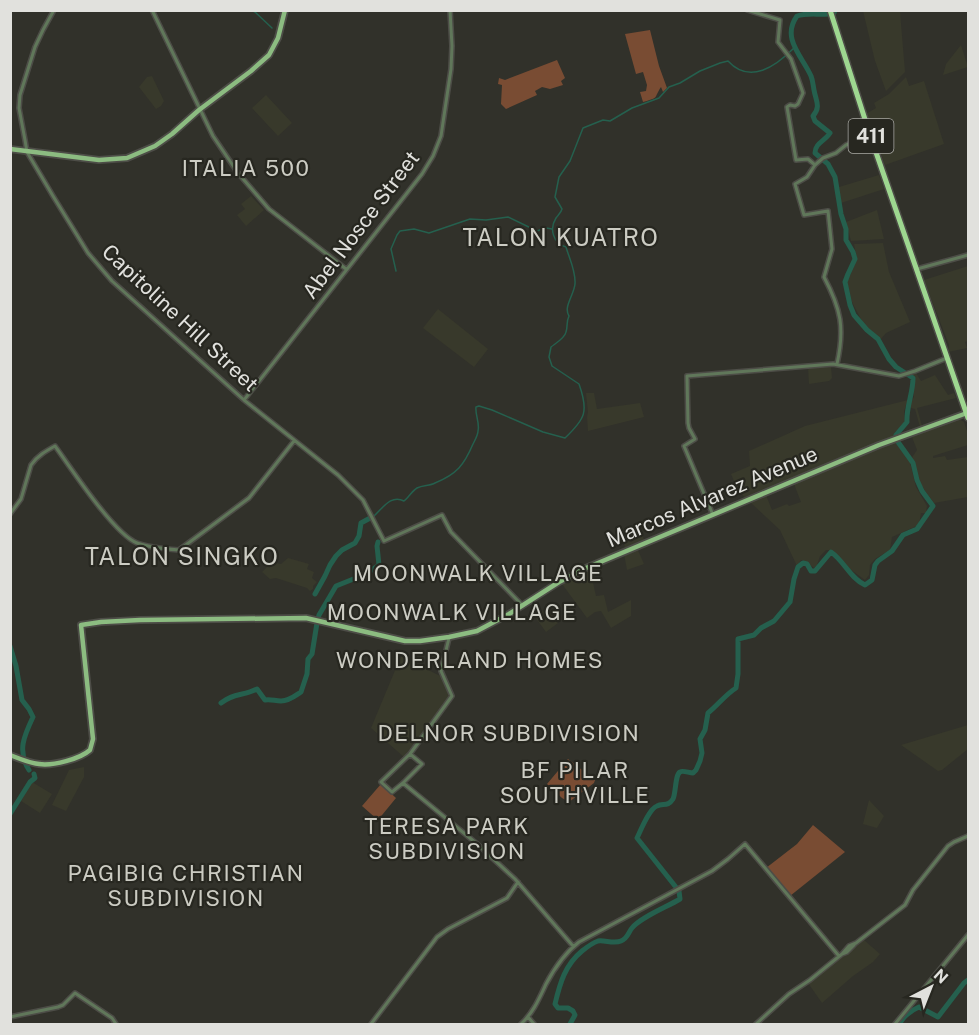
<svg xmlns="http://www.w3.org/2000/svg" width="979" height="1035" font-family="'Public Sans',sans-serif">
<rect width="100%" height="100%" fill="#31312a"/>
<path fill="#38392b" d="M863,11H900L905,72L886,91L875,61Z
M961,45L968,67L943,75L946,64Z
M152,76L164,101L161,106L156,109L139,87L147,77Z
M906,77L909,86L924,81L944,144L885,165L866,114L876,108L874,103L889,94Z
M266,95L292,123L278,136L252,108Z
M879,175L884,189L841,203L839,187Z
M251,196L264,210L246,226L237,215L245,209L241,204Z
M877,210L884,239L851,241L846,222Z
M883,243L889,272L910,322L886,333L881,339L866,329L852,302L847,282L857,259L854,244Z
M968,266V341L965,342L967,348L948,352L949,345L924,280Z
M438,309L488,349L474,367L423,328Z
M831,367L832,378L829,381L809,384L808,368Z
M916,373L921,381L935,375L948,395L954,393L956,398L917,408L922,426L920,427L915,409L908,407L914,397L913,378L910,375Z
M586,393H594L597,409L640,403L644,417L588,431L587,417L588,412Z
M908,400L904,411L905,423L897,430L893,437L745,498L736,486L731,474L750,466L749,451L805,426Z
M959,419L964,422L968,434V445L933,456V458L945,456L947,460L968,457V497L934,503L925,491L919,481L914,462L911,459L917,450L912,437Z
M896,441L910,462L916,487L927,506L926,513H921L919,525L892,537L890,550L875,559L870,565L869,575L865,580L847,567L832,550H826L820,556L817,565L814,568L805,561L801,560L797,566L780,530L750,502L766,495L772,510L787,504L789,506L801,502L794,484Z
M639,526L644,540L625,548L622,531Z
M637,548L644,564L627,570L624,554Z
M288,558L309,564L307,569L314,572L312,578L317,582L313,586V589L310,591L307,588L276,578L270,579L262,572L272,562L281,564Z
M590,569L596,596L604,595L608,612L631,600V616L611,628L601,611L595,612L587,618L562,584Z
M547,608L558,623L546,632L535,617Z
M401,656L442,677L450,695L405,758L371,728Z
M968,725V749L942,770L938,771L901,745Z
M84,767V777L66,811L52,805L69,770Z
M32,782L52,794L40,813L21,801Z
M869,800L884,816L877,828L863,824Z
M864,940L880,954L873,962L853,976L822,1003L808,983Z"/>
<path fill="#794c33" d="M650,30L659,66L667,88L663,92L661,87C653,99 660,97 643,102L640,92L646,91L647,85L643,72L636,74L625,34Z
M557,60L565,78L561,81L563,85L550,89L542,87L535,91L537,95L506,109L501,104L502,85L498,84L499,78L505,80Z
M568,759L595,780L594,783L569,802L562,798L547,784Z
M381,784L396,798L378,820L362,806Z
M813,825L845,852L790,896L766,868L797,844Z"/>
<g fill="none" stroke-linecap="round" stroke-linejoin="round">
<path stroke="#25604e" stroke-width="1.5" d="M251,10L255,12L272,28
M396,271L391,249L397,235L400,231L414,229L429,233L470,219L486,220L508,217L537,231L546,228L552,229
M373,517C383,508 391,494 404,501C408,498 412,491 417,488C423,485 430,486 435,483C457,474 464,465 473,444C475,440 478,435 478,431C480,423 475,415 476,407L479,406L492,410L543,432L565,438C585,419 589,412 579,384L552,366L549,357L551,347C556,343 565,338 566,332C568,326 566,322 569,316C563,307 574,295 575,284C576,271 569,258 566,247C553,243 549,229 556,218C558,215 561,213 562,209L555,197L559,177L570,161L583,128L603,120L610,121L632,108L659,98L669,87L680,83L700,71L720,63L728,61C750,85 776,66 794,48"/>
<path stroke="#25604e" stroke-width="5" d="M315,594L325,576L330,565L336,556L342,550L355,543L359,536L361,523L372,517
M10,646L16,666L22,700L29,709L33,717C24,736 17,751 29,770
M221,703C233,693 243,696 257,689L265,700C271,699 275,701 281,701C289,701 295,696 301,692L307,674L308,659L312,654L317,623L319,615L336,586L366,574L379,565L377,546L378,542
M10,814L30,782L35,778L34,774
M570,1024L575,1015L573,1011L568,1008H558L555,1004C560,983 565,965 582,951C587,947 592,943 598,941C605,940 614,944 621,941C628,938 628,933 632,928C641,917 667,907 680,899L679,891L637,838C641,830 649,809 657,806C663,803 668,807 673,799C676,793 675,775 680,772C683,770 689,773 693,773L696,770L700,761L702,753L700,739L705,730L708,713C718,705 725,695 736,688L738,674V639L754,635L761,628L774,621L790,602L794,579L798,567L803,563L807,564L811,571H815L831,552C844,561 850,578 865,585L872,580L875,565L878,561L892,551L903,535L917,529L933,506L922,491L917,480L913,463L898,442L896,435L907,422C906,407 913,394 913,378L896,367L889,359L878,339L867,330L854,315L850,305L845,282L848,274L855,259L853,252L846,240V229L841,214L835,177L828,164L815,153C815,143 825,141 830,133L815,121L813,116C821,107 816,101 814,90C813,85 813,81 811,76C802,56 781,38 797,16C809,12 822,16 834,13L835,10
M900,1024C902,1017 912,1010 919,1007L938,1017L964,983L968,980"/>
<g stroke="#4d4d47" stroke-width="6">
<path id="minor" d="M54,10L43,30L35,47L20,95L19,108L25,140L27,152L53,196L88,253L112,281L244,400L338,475L363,500L384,541L442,515L451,532L522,605
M152,10L213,136L238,173L269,209L346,269
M747,10L780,20L778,42L791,59L803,93L798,104L795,106L790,105L787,107L796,160L808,159L815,165
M917,269L968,255
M837,364C845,328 841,309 824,277L832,249L828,211L804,215L795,184L807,177L815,165L823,158L836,153L846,145L869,136
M244,400L422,174L433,156L441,136L451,69L452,46L450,10
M10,514L21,499L31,465C37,456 46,451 55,446C71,468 114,534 137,543C147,547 167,549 179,550L249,498L294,441
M713,515L684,446L695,439L689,428L688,423L687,376L833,364L899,376L915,371L947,358
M410,754L422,764L403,783L392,792L381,782L410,754L452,696L441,671L449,638
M403,783L476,843L515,879L573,946
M842,954L849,946L856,943L905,905L913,890L948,846L954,842L968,836
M10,1017L58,1007L63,1005L75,993L112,1018L116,1024
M528,1017L534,1024
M371,1024L437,937L448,929L507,898L518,882
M521,1024C533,1013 539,999 546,984C554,969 566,952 579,942L712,871L728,859L745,844L839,956
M756,1024L789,994L810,980L842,954L847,952L854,945
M895,1024L968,935"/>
</g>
<g stroke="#4d4d47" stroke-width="8">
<path id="major" d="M10,149L99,160L127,158L155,146L172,134L199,110L251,71L269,55L278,38L285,10
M10,755C20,759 29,763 39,764C53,766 80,759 90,750L93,739L81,625L101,622L140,620L306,618L405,641H420L449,637L477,631L509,614L559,582L586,568L879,445L967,413"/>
</g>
<g stroke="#4d4d47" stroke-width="8">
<path id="highway" d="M830,10L870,135L968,418"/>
</g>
<use href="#minor" stroke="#60775a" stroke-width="3"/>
<use href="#major" stroke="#8cbc81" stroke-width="4.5"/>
<use href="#highway" stroke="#9ed790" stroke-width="5"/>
</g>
<g text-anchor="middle" stroke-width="4.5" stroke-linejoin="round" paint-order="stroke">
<rect fill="#272720" stroke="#a9a9a4" stroke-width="1.5" x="848.5" y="119" width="45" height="34" rx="4.5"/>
<g font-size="20" font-weight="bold" fill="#e1e1dd">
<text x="871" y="143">411</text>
</g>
<g font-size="21" fill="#e1e1dd" stroke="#272720">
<text transform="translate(361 225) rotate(-53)" y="7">Abel Nosce Street</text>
<text transform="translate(180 318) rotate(43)" y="7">Capitoline Hill Street</text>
<text transform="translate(712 497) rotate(-23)" y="7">Marcos Alvarez Avenue</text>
</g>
<g font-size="22" letter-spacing="1.5" fill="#ccccc3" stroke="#272720">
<text x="246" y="176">ITALIA 500</text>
<text x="478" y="581">MOONWALK VILLAGE</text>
<text x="452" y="620">MOONWALK VILLAGE</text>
<text x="470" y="668">WONDERLAND HOMES</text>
<text x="509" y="741">DELNOR SUBDIVISION</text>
<text x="575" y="778">BF PILAR<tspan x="575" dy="25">SOUTHVILLE</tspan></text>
<text x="447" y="834">TERESA PARK<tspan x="447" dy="25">SUBDIVISION</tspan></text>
<text x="186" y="881">PAGIBIG CHRISTIAN<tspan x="186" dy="25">SUBDIVISION</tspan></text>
</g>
<g font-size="24" letter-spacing="1.5" fill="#ccccc3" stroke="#272720">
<text x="561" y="246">TALON KUATRO</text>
<text x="182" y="565">TALON SINGKO</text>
</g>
</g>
<rect width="979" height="1035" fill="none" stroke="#e1e1dd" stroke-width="24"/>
<g transform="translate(931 987) rotate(42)" stroke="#272720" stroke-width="4.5" paint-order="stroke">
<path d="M0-4.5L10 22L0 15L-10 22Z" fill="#e1e1dd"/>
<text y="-9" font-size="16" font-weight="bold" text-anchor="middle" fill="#e1e1dd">N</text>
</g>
</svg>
